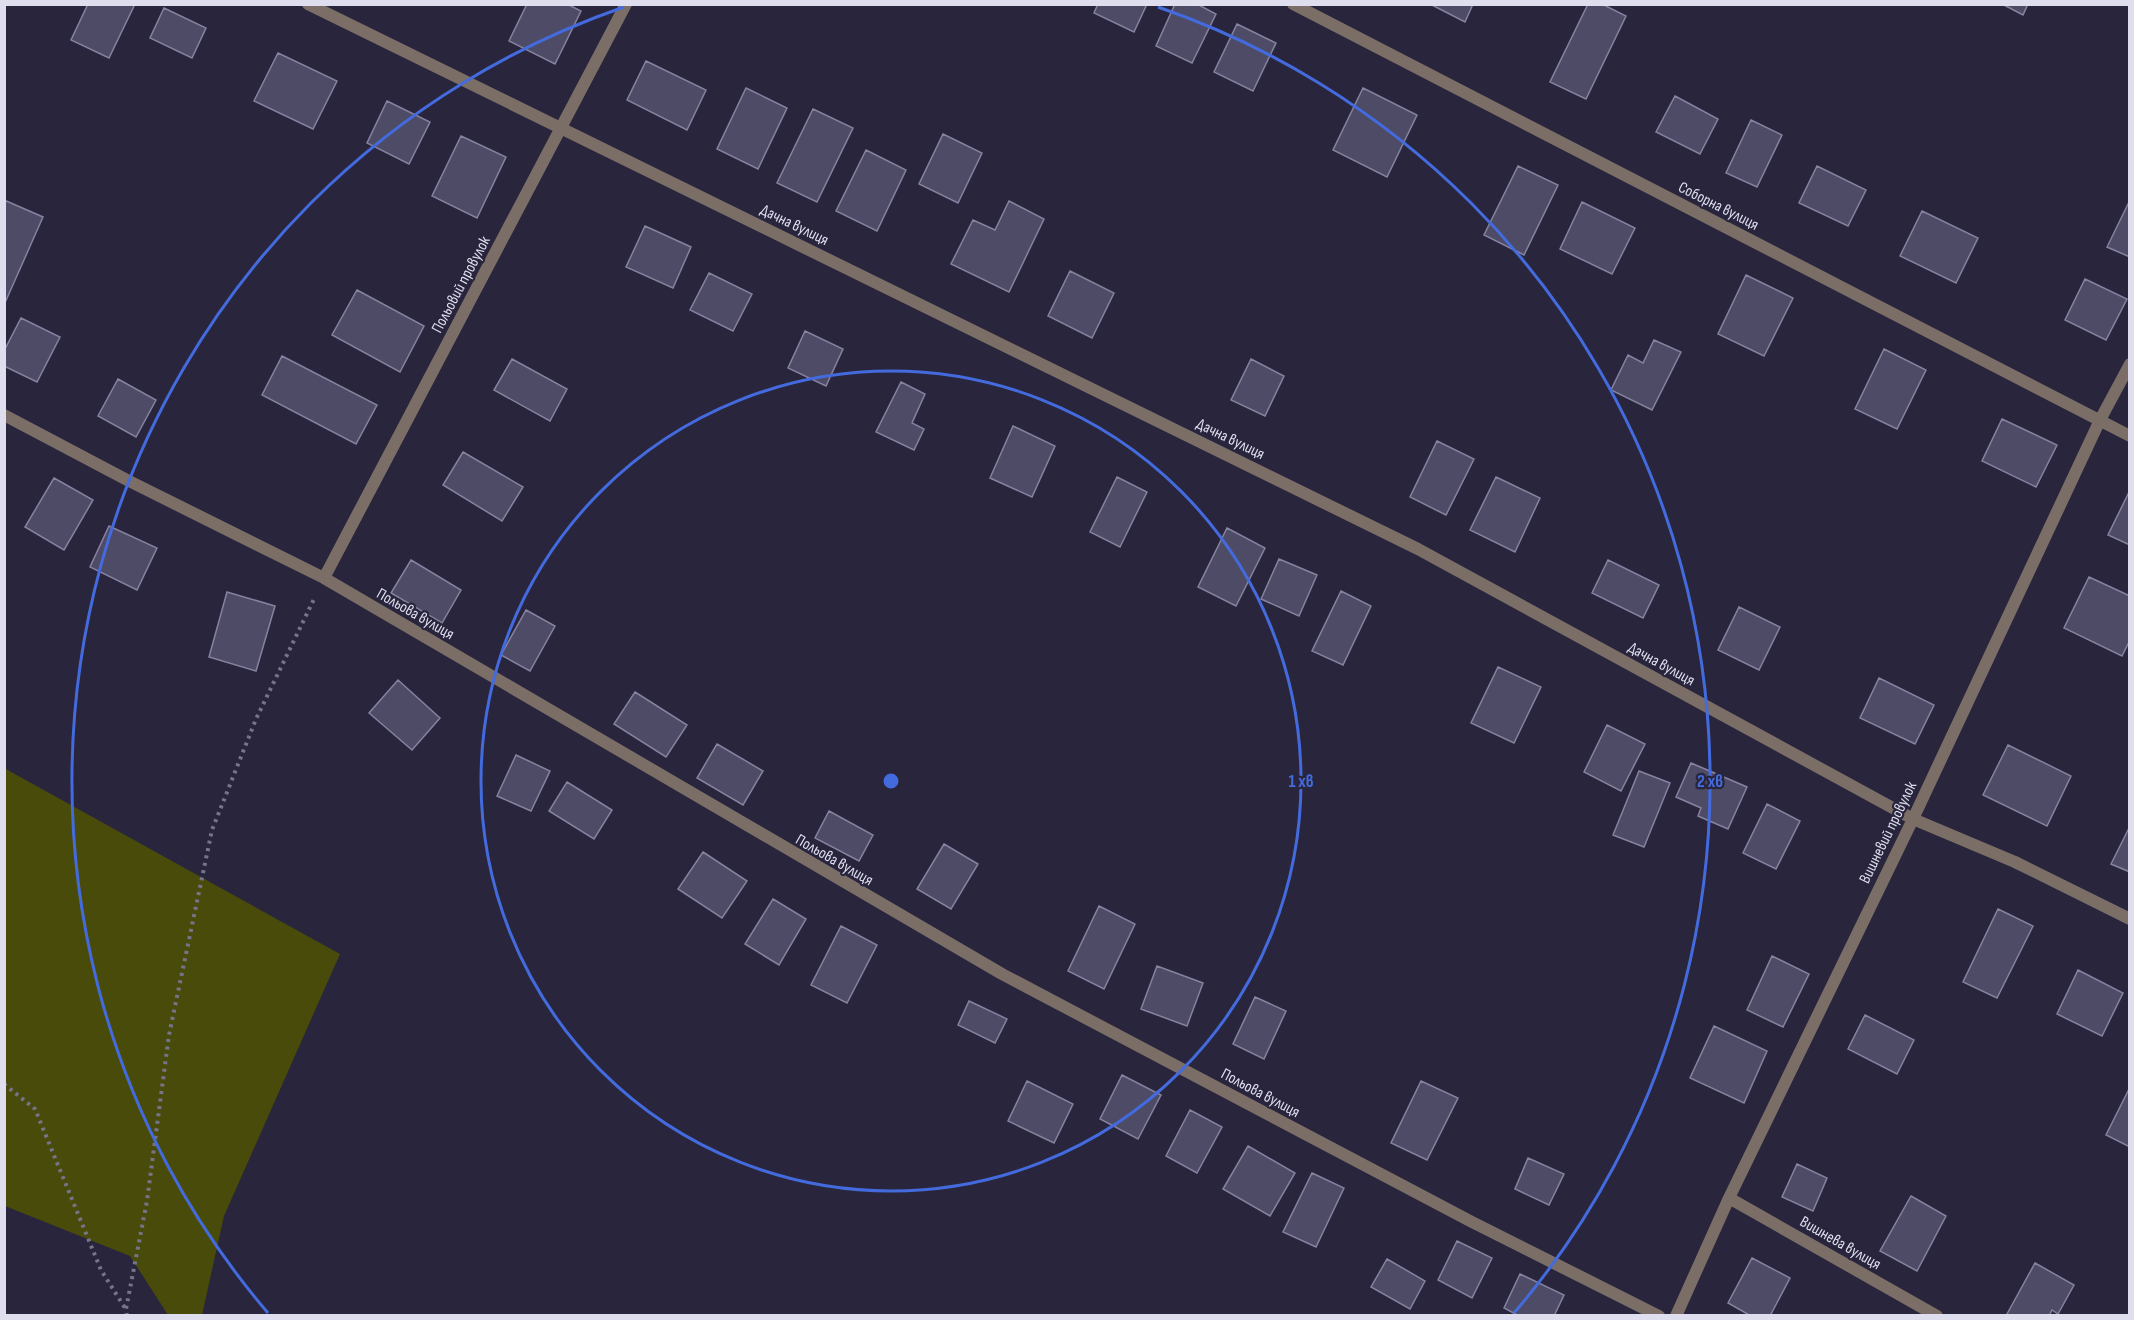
<svg xmlns="http://www.w3.org/2000/svg" width="2134" height="1320" font-family="'Sofia Sans Condensed',sans-serif">
<rect width="100%" height="100%" fill="#28253d"/>
<path fill="#494b0b" d="M4,768L340,954L224,1216L202,1315H168L130,1256L5,1206Z"/>
<path fill="#4d4b65" stroke="#8683a1" stroke-width="1.5" d="M88,4H135L109,58L71,40Z
M527,4H567L581,11L555,64L509,41Z
M1098,4H1147L1134,32L1094,13Z
M1175,4H1197L1216,14L1192,63L1156,46Z
M1430,4H1473L1465,22Z
M1588,4H1602L1626,16L1586,99L1550,82Z
M2002,4H2028L2023,15Z
M164,8L206,28L192,58L150,38Z
M1237,24L1276,43L1253,91L1214,72Z
M278,53L337,81L313,129L254,101Z
M646,61L706,90L687,130L627,100Z
M746,88L787,108L758,169L717,149Z
M1363,88L1417,115L1387,177L1333,150Z
M1675,96L1718,119L1700,154L1656,132Z
M387,101L430,122L409,164L367,143Z
M813,109L853,128L817,202L777,183Z
M1751,120L1782,135L1757,187L1726,173Z
M943,134L982,153L958,203L919,184Z
M461,136L506,157L477,218L432,196Z
M866,150L906,170L877,231L836,211Z
M1518,166L1558,185L1524,255L1484,235Z
M1817,166L1866,190L1848,226L1799,203Z
M4,200L43,217L4,305Z
M2130,200V257L2107,247Z
M1009,201L1044,219L1009,292L951,264L973,220L995,230Z
M1582,202L1635,228L1612,274L1560,249Z
M1922,211L1978,238L1956,283L1900,256Z
M645,226L691,247L673,288L626,267Z
M1070,271L1114,293L1092,338L1048,316Z
M709,273L752,294L733,331L690,310Z
M1746,275L1793,298L1764,356L1718,334Z
M2085,279L2127,299L2106,340L2065,320Z
M357,290L424,326L400,372L332,335Z
M21,318L60,337L37,382L4,366V351Z
M805,331L843,349L826,386L788,368Z
M1654,340L1681,352L1652,410L1611,390L1628,355L1643,363Z
M1884,349L1926,370L1897,429L1855,409Z
M282,356L377,405L356,444L262,395Z
M512,359L567,389L550,421L494,390Z
M1251,359L1284,376L1265,416L1231,400Z
M118,379L156,400L136,437L98,416Z
M901,382L925,394L912,423L924,429L914,450L876,432Z
M2002,419L2057,445L2036,487L1982,461Z
M1013,426L1055,446L1032,497L990,478Z
M1437,441L1474,459L1446,515L1410,497Z
M463,452L523,487L502,521L443,485Z
M1117,477L1147,492L1120,547L1090,532Z
M1496,477L1540,498L1515,552L1470,530Z
M54,478L93,500L64,550L25,527Z
M2130,490V545L2108,535Z
M109,526L157,548L137,590L90,567Z
M1227,528L1265,548L1236,606L1198,587Z
M1279,559L1317,575L1299,616L1261,599Z
M411,560L461,590L442,623L391,593Z
M1608,560L1659,585L1643,618L1592,593Z
M2089,577L2130,596V640L2122,656L2064,628Z
M1341,591L1371,606L1343,665L1312,651Z
M227,592L275,606L256,671L209,657Z
M1739,607L1780,627L1759,670L1718,650Z
M526,610L555,626L530,671L501,655Z
M1498,667L1541,687L1514,743L1471,723Z
M1879,678L1934,705L1915,744L1860,718Z
M398,680L440,718L412,750L369,713Z
M635,692L687,725L666,757L614,724Z
M1607,725L1645,744L1621,791L1584,772Z
M717,744L763,771L743,805L697,778Z
M2008,745L2071,776L2047,826L1983,795Z
M516,755L550,771L531,811L497,796Z
M1691,763L1747,787L1728,829L1698,816L1701,808L1676,797Z
M1639,771L1670,783L1644,847L1613,835Z
M567,782L612,810L594,839L549,811Z
M1767,804L1800,821L1776,869L1743,853Z
M829,811L873,835L859,861L815,838Z
M2130,826V872L2111,864Z
M944,844L978,864L951,909L917,889Z
M703,852L747,881L722,918L678,889Z
M773,899L806,919L779,965L745,944Z
M1099,906L1135,924L1104,989L1068,971Z
M1998,909L2033,926L1997,998L1963,982Z
M841,926L877,945L847,1003L811,985Z
M1772,956L1809,974L1783,1027L1747,1010Z
M1157,966L1203,983L1187,1026L1141,1009Z
M2078,970L2123,993L2102,1036L2057,1014Z
M1255,997L1286,1011L1264,1059L1233,1044Z
M969,1001L1007,1019L995,1043L958,1025Z
M1865,1015L1914,1040L1897,1074L1848,1049Z
M1714,1026L1767,1051L1744,1103L1690,1078Z
M1122,1075L1161,1095L1138,1139L1100,1119Z
M1027,1081L1073,1104L1054,1143L1008,1121Z
M1421,1081L1458,1098L1427,1160L1391,1143Z
M2130,1087V1147L2106,1135Z
M1190,1110L1222,1127L1197,1173L1166,1156Z
M1248,1146L1295,1173L1270,1216L1223,1189Z
M1528,1158L1564,1174L1549,1205L1515,1189Z
M1797,1164L1827,1178L1813,1211L1782,1197Z
M1312,1173L1344,1188L1316,1247L1283,1232Z
M1911,1196L1946,1216L1917,1271L1880,1251Z
M1457,1241L1492,1258L1472,1298L1438,1280Z
M1752,1258L1790,1278L1770,1316H1751L1728,1303Z
M1387,1259L1425,1281L1410,1309L1371,1287Z
M2035,1263L2074,1285L2058,1314L2052,1310L2049,1316H2009L2007,1314Z
M1520,1274L1564,1295L1554,1316H1519L1504,1308Z"/>
<g fill="none" stroke-linecap="round" stroke-linejoin="round">
<path stroke="#767489" stroke-width="4" stroke-dasharray="3 4.5" stroke-linecap="butt" d="M4,1084L35,1109L101,1270L125,1308
M127,1316L126,1309L147,1201L169,1035L212,830L256,719L314,599"/>
<path stroke="#7b6e67" stroke-width="12" d="M308,4L1418,549L1913,819L2015,862L2130,919
M1293,4L2130,436
M4,415L129,481L324,578L1002,974L1472,1222L1659,1316
M324,578L626,4
M1729,1198L1937,1316
M1676,1316L1729,1198L1913,819L2100,420L2130,364"/>
</g>
<g fill="none" stroke="#446bdd" stroke-width="3">
<circle cx="891" cy="781" r="410"/>
<path d="M268 1313A819 819 0 0 1 624 7M1158 7A819 819 0 0 1 1514 1313"/>
</g>
<g text-anchor="middle" stroke-width="4.5" stroke-linejoin="round" paint-order="stroke">
<g font-size="16" fill="#dfdeef" stroke="#28253d">
<text transform="translate(1719 205) rotate(27)" y="6">Соборна вулиця</text>
<text transform="translate(795 224) rotate(26)" y="6">Дачна вулиця</text>
<text transform="translate(460 284) rotate(-62)" y="6">Польовий провулок</text>
<text transform="translate(1231 438) rotate(26)" y="6">Дачна вулиця</text>
<text transform="translate(416 613) rotate(30)" y="6">Польова вулиця</text>
<text transform="translate(1662 663) rotate(29)" y="6">Дачна вулиця</text>
<text transform="translate(1887 832) rotate(-64)" y="6">Вишневий провулок</text>
<text transform="translate(835 859) rotate(30)" y="6">Польова вулиця</text>
<text transform="translate(1261 1092) rotate(28)" y="6">Польова вулиця</text>
<text transform="translate(1841 1242) rotate(30)" y="6">Вишнева вулиця</text>
</g>
</g>
<circle cx="891" cy="781" r="9" fill="#446bdd" stroke="#28253d" stroke-width="3"/>
<g font-size="18" text-anchor="middle" font-weight="bold" fill="#446bdd" stroke="#28253d" stroke-width="4.5" stroke-linejoin="round" paint-order="stroke">
<text x="1301" y="787">1 хв</text>
<text x="1710" y="787">2 хв</text>
</g>
<rect width="2134" height="1320" fill="none" stroke="#dfdeef" stroke-width="12"/>
</svg>
